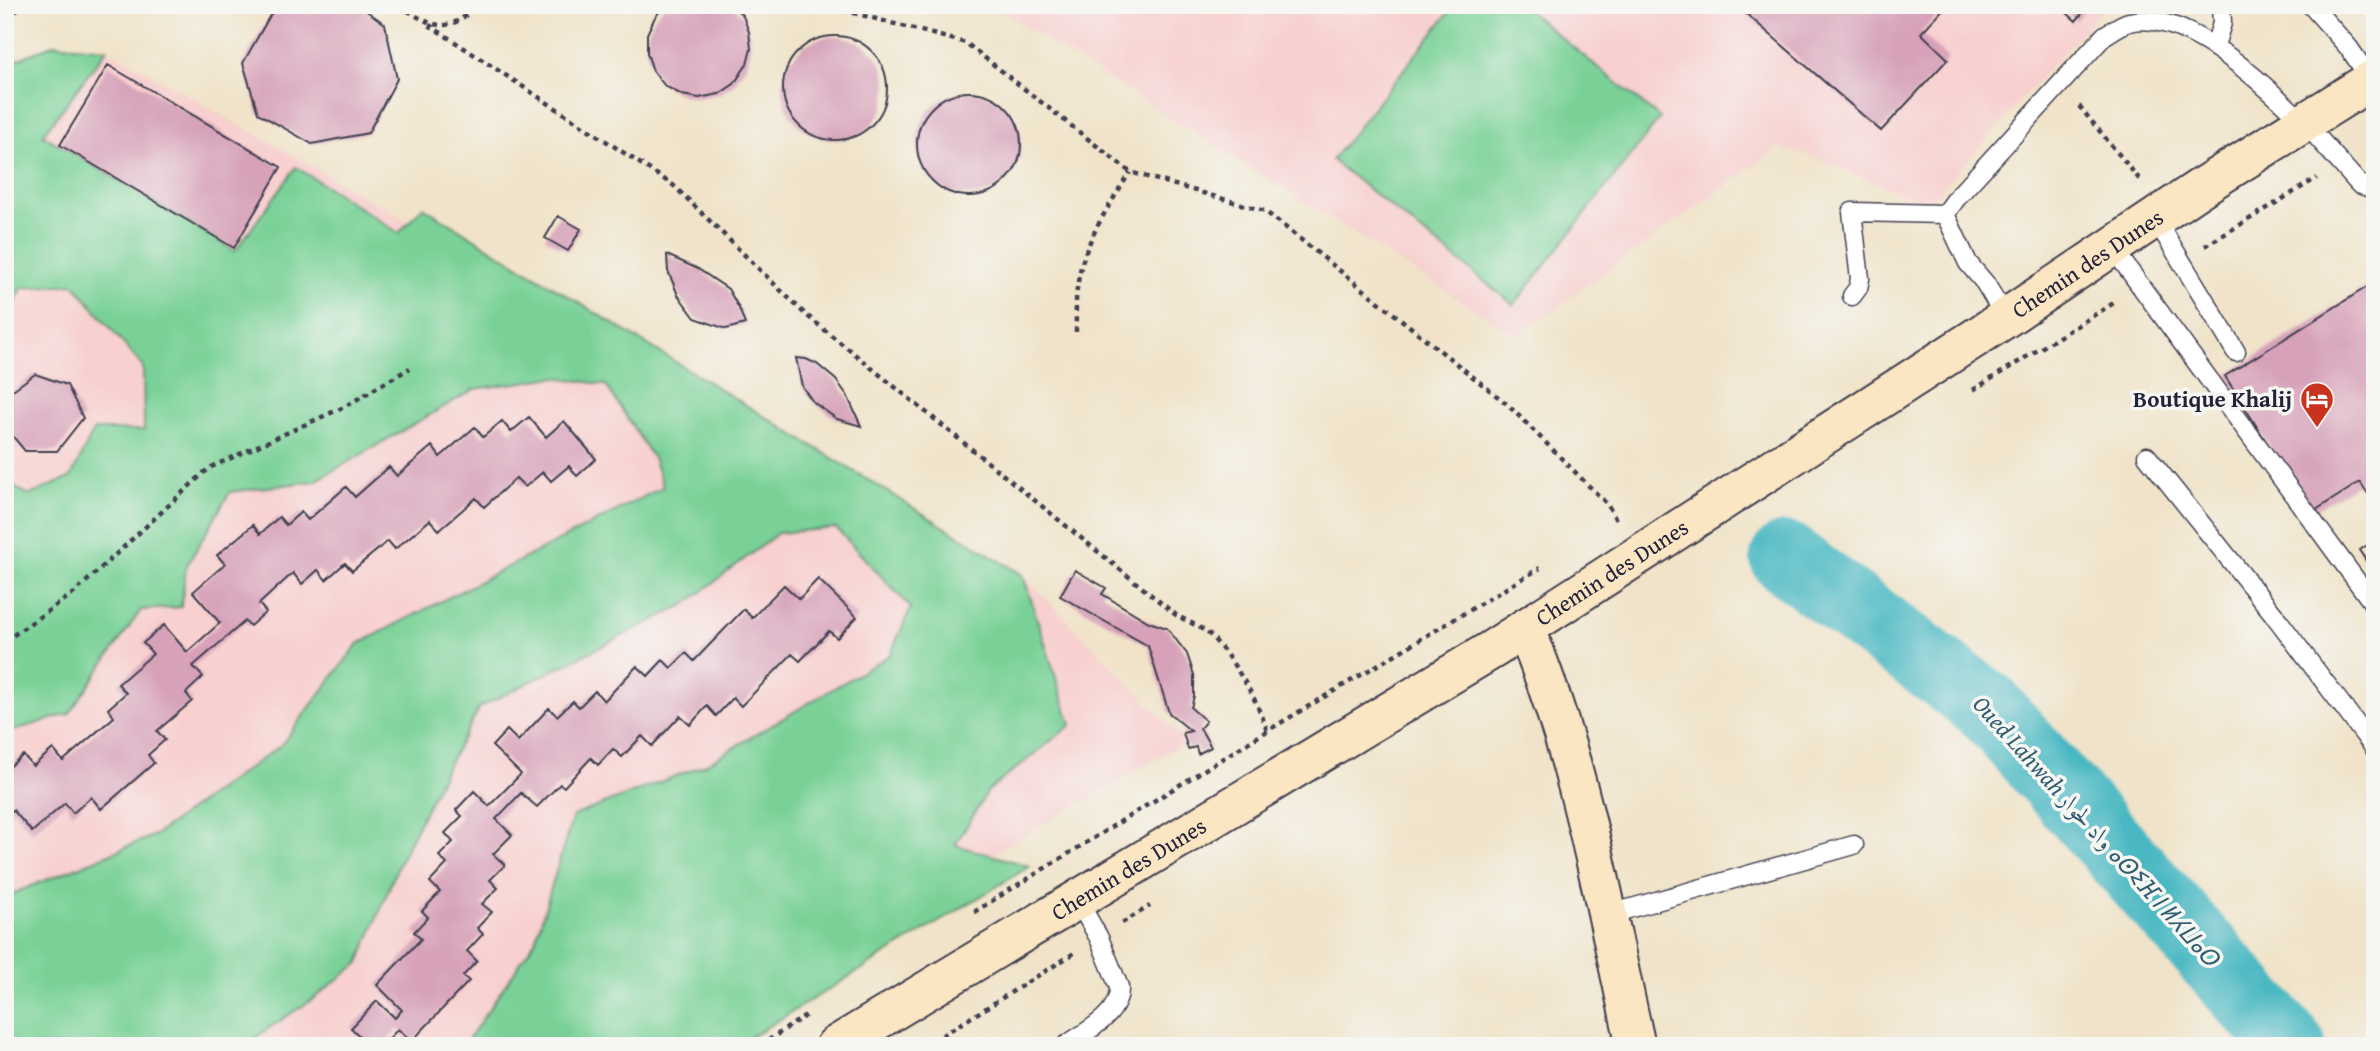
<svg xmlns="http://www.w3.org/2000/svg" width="2380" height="1051" font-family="'Gentium Book Plus',Amiri,'Noto Sans Tifinagh',serif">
<rect width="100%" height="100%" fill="#f6f6f2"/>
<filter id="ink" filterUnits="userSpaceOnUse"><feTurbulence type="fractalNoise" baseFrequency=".0143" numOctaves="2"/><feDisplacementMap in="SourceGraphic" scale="14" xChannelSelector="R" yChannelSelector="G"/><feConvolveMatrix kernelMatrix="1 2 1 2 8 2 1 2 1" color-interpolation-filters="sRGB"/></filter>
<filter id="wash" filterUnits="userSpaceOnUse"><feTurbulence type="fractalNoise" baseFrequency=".00686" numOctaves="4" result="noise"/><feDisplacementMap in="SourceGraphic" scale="28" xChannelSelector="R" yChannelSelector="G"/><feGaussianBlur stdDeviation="1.57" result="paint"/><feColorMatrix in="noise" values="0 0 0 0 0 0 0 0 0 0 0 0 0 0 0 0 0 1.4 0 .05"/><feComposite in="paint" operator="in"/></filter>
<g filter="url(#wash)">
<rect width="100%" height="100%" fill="#f0e3c9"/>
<path fill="#f7d0cf" d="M991,5H2106L1929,204L1817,159L1780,147L1517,336Z
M107,49L1023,575L1186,742L662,1046H5V84Z"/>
<path fill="#79d197" stroke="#4e7a69" stroke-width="2" d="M1455,5H1521L1660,118L1514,305L1332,160Z
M54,44L107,49L43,135L235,251L296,167L399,233L423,207L1023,575L1071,725L988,791L955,845L1030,866L736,1046H464L535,941L573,816L704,765L890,655L911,608L836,528L778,533L686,604L480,707L445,770L400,861L359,963L313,999L242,1046H5V897L155,835L281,745L358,644L663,487L654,460L606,385L555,377L475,389L315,481L230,492L186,567L181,607L141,610L69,714L5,733V483L30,495L71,477L94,430H144L143,367L74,284L22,288L5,325V65Z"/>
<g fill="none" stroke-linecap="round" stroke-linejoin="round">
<path stroke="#49b8c2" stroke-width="72" d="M1786,558L1988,707L2290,1046"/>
</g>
<g id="blocks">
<path fill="#d7a2b9" d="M276,5H358L385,24L397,79L368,133L312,144L258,113L243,63Z
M665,5H732L743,16L749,32L751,49L747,64L734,84L719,94L699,98L682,95L665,86L653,71L647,53V34L655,17Z
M1745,5H1947L1921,33L1948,59L1881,131L1742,10Z
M2058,5H2089L2076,21Z
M783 88a52 52 0 1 1 104 0a52 52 0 1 1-104 0Z
M108,65L281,167L234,248L60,145Z
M917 144a52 52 0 1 1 104 0a52 52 0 1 1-104 0Z
M558,216L581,229L568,251L545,238Z
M667,255L698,269L728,289L739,308L745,324L726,329L695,318L678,295L668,271Z
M2375,282V504L2360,482L2311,513L2225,376Z
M796,358L806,359L817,364L836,380L847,395L861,426L837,419L813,402L802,386Z
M35,374L67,385L83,418L57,451H25L5,427V408L10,392Z
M529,417L546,437L564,421L596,459L577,476L569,466L551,481L543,472L525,487L516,478L484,507L476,498L439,530L430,520L395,549L388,541L352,571L345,563L326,580L318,570L302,584L293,573L259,604L266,612L250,626L245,621L193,666L203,677L186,693L192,701L157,731L165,740L148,755L154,763L101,809L91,797L73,813L65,803L32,832L13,810L5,817V771L23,755L33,766L53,749L63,761L114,717L108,709L126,693L118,684L153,654L143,643L164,625L187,652L220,623L193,592L225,564L217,555L253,525L260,534L279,517L286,525L301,512L308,520L346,487L355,497L389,467L397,476L432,446L440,457L475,427L483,437L502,421L511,432Z
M2375,541V574L2359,550Z
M1075,570L1106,588L1102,594L1149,622L1167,628L1187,654L1194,675V696L1191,708L1206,721L1200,728L1211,747L1198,754L1196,747L1188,749L1183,733L1191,731L1169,713L1148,646L1060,596Z
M818,579L857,617L837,638L829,631L800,661L792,654L741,706L733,698L716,716L707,706L690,725L680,716L652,746L642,736L622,757L613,749L598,765L591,758L564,787L560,784L537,807L521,793L496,819L512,835L493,854L505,865L490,880L498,888L482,904L492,912L477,928L483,934L467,951L477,961L463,976L469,981L411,1042L398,1029L382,1046H360L365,1041L351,1028L377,1001L395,1018L402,1010L377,985L421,939L414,932L428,917L422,911L440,892L430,882L447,864L439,856L453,842L445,833L462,816L456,810L474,791L489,806L521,774L492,746L507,730L518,741L549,708L557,716L573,701L579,707L595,691L604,701L637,666L648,676L663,660L671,668L686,653L694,661L744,609L752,618L784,585L799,599Z"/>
</g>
</g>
<g filter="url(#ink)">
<use href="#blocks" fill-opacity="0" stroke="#413f50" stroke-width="2"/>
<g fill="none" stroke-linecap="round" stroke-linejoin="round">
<g stroke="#413f50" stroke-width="21">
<path id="lane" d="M2311,5L2349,48L2371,80
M2215,46L2222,23L2221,5
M2305,123L2359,184L2375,190
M2155,218L2236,352
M2112,247L2375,606
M1852,296L1858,288L1860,279L1852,212L1945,214
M2006,318L1985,283L1968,263L1945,214L1959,195L2105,35C2112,31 2121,24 2129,22C2187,8 2267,87 2305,124
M2147,456L2275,616L2375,749
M1607,915L1854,845
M1065,1046C1086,1031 1120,1016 1119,987L1099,938L1077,899"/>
</g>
<g stroke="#413f50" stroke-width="42">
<g id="secondary">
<path d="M1525,628C1581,761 1604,906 1636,1046"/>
<path id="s1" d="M835,1046L1493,649L2006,318L2200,188L2375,78"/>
</g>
</g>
<path stroke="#413f50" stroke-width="4.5" stroke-dasharray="5 5" stroke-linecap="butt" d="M399,5C431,26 447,37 477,5
M824,5L966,43L1130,172L1265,211L1507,404L1608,505L1618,524
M5,16L28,5
M429,25L673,185L805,314L1176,615C1187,621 1201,627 1210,635C1232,658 1259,701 1267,731
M2079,106L2140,180
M2205,246L2317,178
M1076,332C1076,316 1075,298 1078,282C1084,241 1109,206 1130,172
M1973,390L2117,301
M5,641L74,593L209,468L344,407L410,368
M974,912L1267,731L1540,568
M1122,923L1150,906
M760,1046L808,1014
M925,1046L1076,952"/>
<use href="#lane" stroke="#fff" stroke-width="18"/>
<use href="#secondary" stroke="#fbe6c4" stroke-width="38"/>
</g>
</g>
<defs>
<g id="hotel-pin" transform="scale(1.75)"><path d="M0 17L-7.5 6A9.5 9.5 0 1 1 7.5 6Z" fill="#c8321e" stroke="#f6f6f2"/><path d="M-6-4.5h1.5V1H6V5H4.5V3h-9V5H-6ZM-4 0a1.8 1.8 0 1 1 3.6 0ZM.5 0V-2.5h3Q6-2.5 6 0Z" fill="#fff"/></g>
</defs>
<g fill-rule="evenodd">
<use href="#hotel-pin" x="2317" y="399"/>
</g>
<g text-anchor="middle" stroke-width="7" stroke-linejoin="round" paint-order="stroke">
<g font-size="23" fill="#22223b" stroke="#f6f6f2">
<text dy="8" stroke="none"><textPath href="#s1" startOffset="1477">Chemin des Dunes</textPath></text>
<text dy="8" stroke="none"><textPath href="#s1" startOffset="910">Chemin des Dunes</textPath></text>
<text dy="8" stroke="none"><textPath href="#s1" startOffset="343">Chemin des Dunes</textPath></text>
</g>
<g font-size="23" font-weight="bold" fill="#22223b" stroke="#f6f6f2" text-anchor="end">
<text x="2292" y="407">Boutique Khalij</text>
</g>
<g font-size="24" font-style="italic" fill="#325e71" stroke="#f6f6f2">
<text transform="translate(2096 831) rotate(48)" y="8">Oued Lahwah واد لحوار ⴰⵙⵉⴼ ⵏ ⵍⵃⵡⴰⵔ</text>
</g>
</g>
<rect width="2380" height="1051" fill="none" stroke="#f6f6f2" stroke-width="28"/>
</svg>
